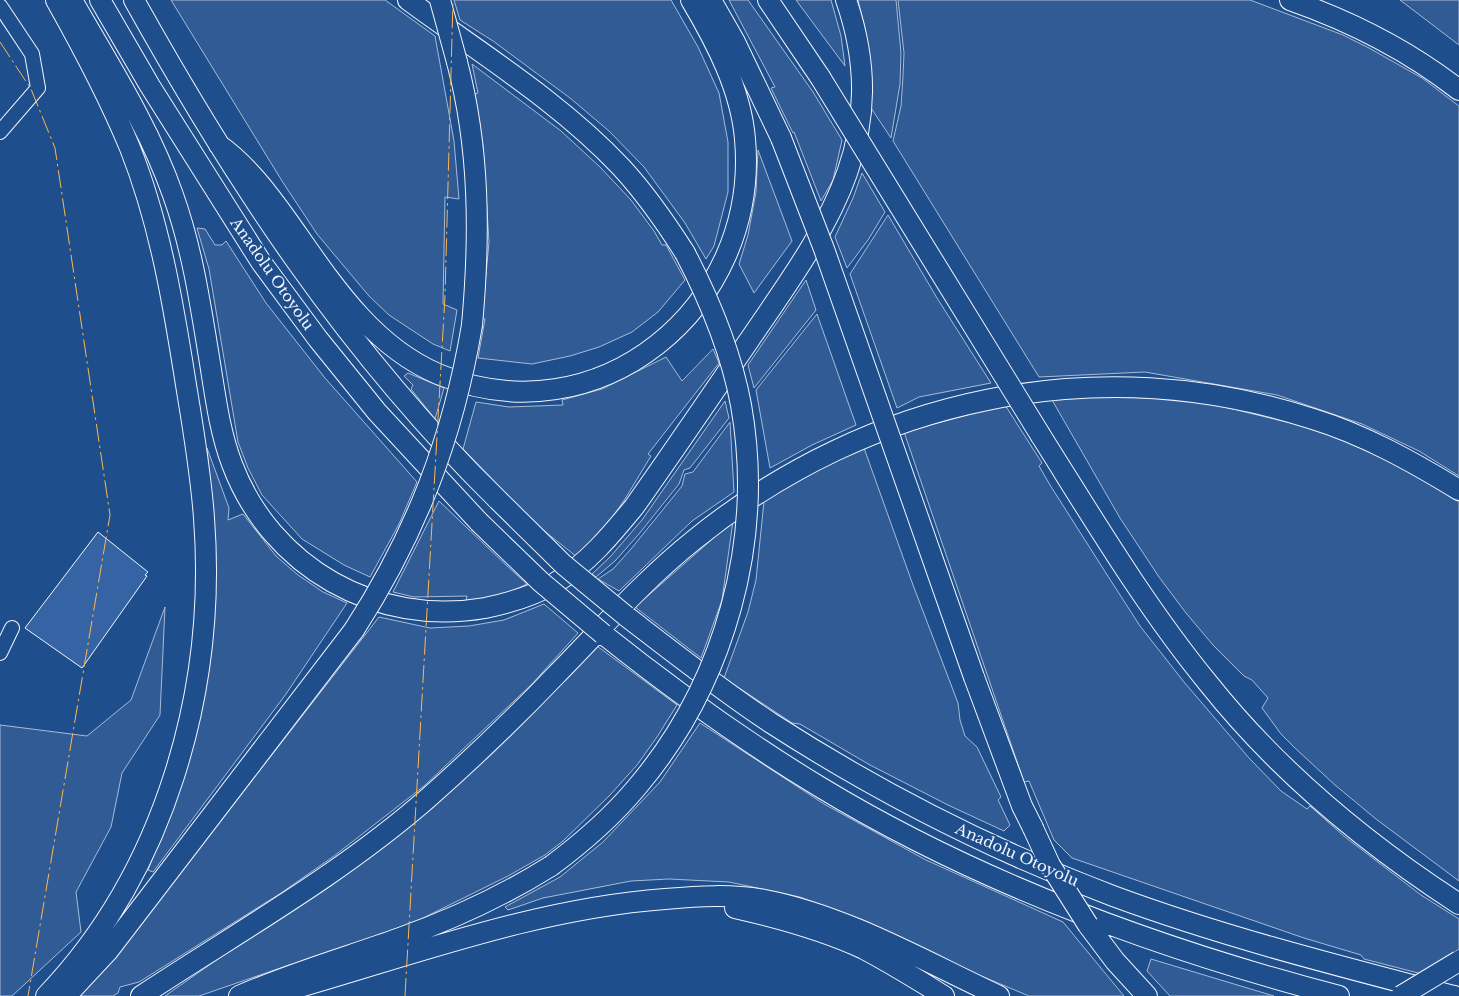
<svg xmlns="http://www.w3.org/2000/svg" width="1459" height="996" font-family="'Libre Baskerville',serif">
<rect width="100%" height="100%" fill="#1f4e8c"/>
<path fill="#305b95" stroke="#a8bbd7" d="M171,0H385L435,36L454,141L459,199L445,197L443,304L457,310L450,351L433,344L389,315L369,296L317,234L282,181Z
M454,0H671L698,47L719,93L728,142V192L714,246L706,259L685,223L644,167L609,131L570,98L493,41L460,20Z
M729,0H748L813,92L842,140L833,180L821,201L794,132L793,133L771,88L775,87Z
M796,0H831L841,36L845,66Z
M858,0H896L901,53L900,84L891,138L867,102L870,70L865,28Z
M898,0H1250L1343,35L1369,48L1422,78L1459,106V476L1419,451L1362,424L1277,395L1145,372L1039,377L893,141L901,106L903,76L904,53Z
M1400,0H1459V45Z
M472,64L561,131L600,167L631,200L654,231L662,245H666L685,280L658,312L632,332L599,347L570,356L532,364L478,358L485,319L482,318L489,242L483,146L475,94L478,93Z
M758,150L792,241L754,293L739,264L748,235L756,192Z
M862,173L885,212L868,240L847,268L835,237L853,198Z
M888,215L937,298L991,383L919,397L897,408L850,274Z
M197,228L205,229L215,245H222L226,241L266,303L325,378L417,482L399,524L370,577L344,565L302,539L262,495L248,468L238,442L209,269Z
M806,280L816,310L754,388L748,365Z
M817,314L856,425L812,445L770,468L756,390Z
M713,349L719,363L648,454L651,456L625,499L600,535L577,557L538,526L463,449L476,402L509,407L563,405L562,400L602,389L666,357L682,381Z
M408,373L444,388L435,419L411,389L413,385L404,376Z
M1082,397L1158,398L1208,403L1311,428L1365,447L1413,472L1459,502V881L1376,819L1335,785L1295,748L1281,734L1262,708L1268,698L1252,680L1244,676L1213,645L1186,613L1159,577L1120,518L1052,400Z
M725,401L729,418L690,468L684,470L679,484L639,534L615,561L596,577L592,574L610,557L642,520Z
M1005,405L1042,463L1039,466L1050,485L1104,570L1140,626L1184,682L1249,758L1281,791L1307,809L1310,806L1345,837L1421,895L1459,919V949L1422,974L1364,959L1361,955L1304,938L1072,858L1054,840L1029,781L1024,782L904,432Z
M730,422L734,492L692,521L619,591L598,579L613,569L631,549L682,486L685,474L693,472Z
M207,448L229,508L228,520L243,514L276,556L298,575L323,592L347,603L286,694L153,872L148,870L183,776L198,725L211,646L216,555Z
M864,448L913,585L958,703L960,720L965,736L977,747L1001,797L998,800L1010,825L1004,831L948,805L870,765L800,724L792,723L724,678L748,612L756,580L764,501L831,463Z
M439,501L507,566L527,584L501,596L466,601L467,596L414,597L393,592Z
M733,521L722,600L701,658L635,607Z
M544,604L578,633L532,684L424,786L334,856L281,893L139,982L120,987L118,993L113,996H78L135,931L379,617L430,628L469,626L504,620Z
M165,607L160,715L122,773L111,827L76,892L81,932L12,996H0V725L87,736L131,700Z
M597,646L677,705L657,737L637,765L610,795L563,841L545,855L508,876L421,919L294,967L292,964L199,996H165L429,811L491,754Z
M700,723L824,804L926,860L1063,922L1124,996H1029L960,967L857,918L800,897L729,882L669,879L631,881L543,898L508,910L505,907L560,877L603,842L660,782Z
M1151,959L1234,984L1274,996H1170L1147,971Z"/>
<path fill="#3563a3" stroke="#f2f6ff" d="M98,532L148,572L145,575L147,576L82,668L25,628Z"/>
<g fill="none" stroke-linecap="round" stroke-linejoin="round">
<g stroke="#f2f6ff" stroke-width="16">
<path id="minor" d="M0,6L32,54L38,88L0,132
M0,653L12,628"/>
</g>
<g stroke="#f2f6ff" stroke-width="22">
<path id="highway" d="M72,0C108,63 149,126 173,195C192,248 200,302 209,357C215,393 219,430 232,464C271,568 377,627 485,608C509,603 534,596 555,583C587,564 611,535 634,507C673,452 710,397 748,342C823,232 895,141 846,0
M100,0L150,86L261,262L318,339L377,412L479,522
M134,0C236,183 348,353 498,500
M408,0C480,53 560,102 621,167C646,194 666,223 685,253
M711,0L735,42L781,138
M768,0L820,77
M1290,0C1350,21 1408,50 1459,90
M457,62C480,149 480,237 472,325
M219,145C247,165 268,193 288,221C329,279 370,345 438,374C598,441 760,307 745,139C741,90 716,42 691,0
M1041,436C1094,520 1145,606 1208,683C1278,771 1365,843 1459,904
M626,616C674,653 721,690 771,723C878,792 994,851 1113,896C1224,937 1339,966 1454,996
M603,634C672,689 744,741 820,787C980,884 1159,949 1339,996
M974,677L1022,806L1033,828
M735,908C779,918 823,930 864,949C891,963 918,980 944,996
M1088,925L1115,961L1147,996
M46,996C165,872 217,689 204,518C201,476 194,433 187,391C174,309 161,226 130,148C109,97 83,48 56,0
M66,996L108,951L354,630
M141,996C238,932 340,875 428,798C472,759 515,718 556,675C601,629 644,580 694,540C870,397 1097,349 1313,419C1365,435 1413,462 1459,490
M239,996C291,973 347,957 400,938C453,919 503,896 551,866
M268,996C399,960 529,909 665,899C699,896 732,894 765,900C847,916 924,961 999,996"/>
</g>
<use href="#minor" stroke="#1f4e8c" stroke-width="14"/>
<use href="#highway" stroke="#1f4e8c" stroke-width="20"/>
<g stroke="#f2f6ff" stroke-width="22" stroke-linecap="butt">
<path id="highway-bridge" d="M440,0L457,62
M820,77L1041,436
M781,138L824,249L974,677
M498,500L564,565L626,616
M479,522L541,582L603,634
M354,630C416,534 453,438 472,325
M1033,828L1050,865L1088,925
M551,866C582,843 612,817 637,787C725,683 765,540 741,405C731,351 710,301 685,253
M1401,996L1459,961"/>
</g>
<use href="#highway-bridge" stroke="#1f4e8c" stroke-width="20"/>
<path stroke="#ffb74d" stroke-width="1" stroke-dasharray="18 4 2.5 4" stroke-linecap="butt" d="M0,42L31,89L55,148L110,515L28,996
M405,996L445,296L453,0"/>
</g>
<g text-anchor="middle" stroke-width="4" stroke-linejoin="round" paint-order="stroke">
<g font-size="15" fill="#f2f6ff" stroke="#1f4e8c">
<text transform="translate(272 274) rotate(55)" y="5">Anadolu Otoyolu</text>
<text transform="translate(1017 855) rotate(24)" y="5">Anadolu Otoyolu</text>
</g>
</g>
</svg>
